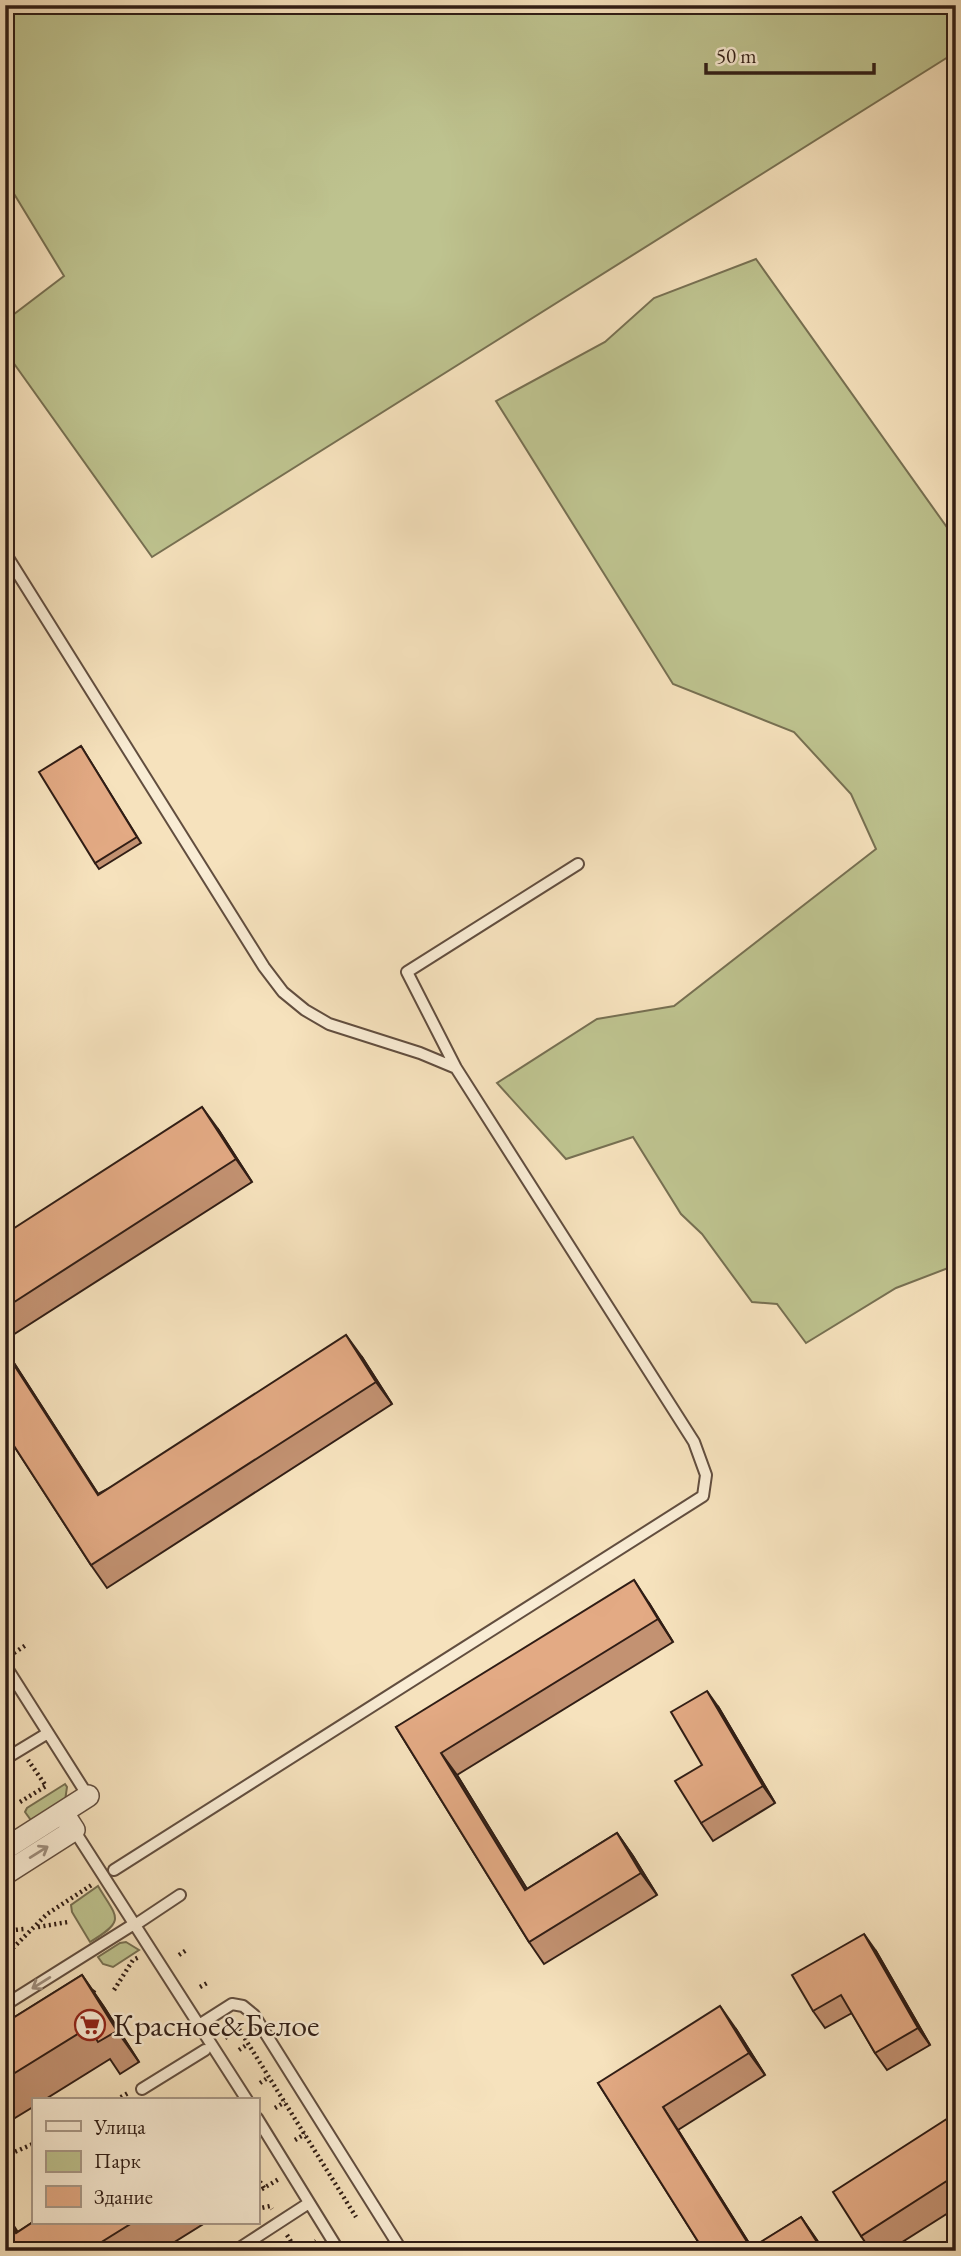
<svg xmlns="http://www.w3.org/2000/svg" width="961" height="2256" font-family="'EB Garamond',serif">
<rect width="100%" height="100%" fill="#f6e2bd"/>
<filter id="stains"><feTurbulence type="fractalNoise" baseFrequency=".00286" numOctaves="4"/><feColorMatrix values="0 0 0 0 .2 0 0 0 0 .09 0 0 0 0 .02 0 0 0 .5 -.17"/></filter>
<radialGradient id="worn" r=".72"><stop offset=".6" stop-color="#630" stop-opacity="0"/><stop offset="1" stop-color="#630" stop-opacity=".3"/></radialGradient>
<path fill="#bec38f" stroke="#777052" stroke-width="2" d="M5,5H956V52L152,557L5,351V321L64,276L5,179Z
M756,259L956,540V1265L896,1288L806,1343L777,1304L752,1302L702,1234L681,1214L633,1137L566,1159L497,1083L597,1019L674,1006L876,849L851,794L794,732L673,684L496,401L605,342L654,298Z
M65,1784L67,1787L65,1801L33,1823L25,1812L27,1808Z
M98,1886C117,1918 127,1920 90,1942L72,1912L71,1905Z
M126,1942L139,1950L113,1967L103,1964L98,1957L120,1943Z"/>
<g fill="none" stroke-linecap="round" stroke-linejoin="round">
<g stroke="#624e3f" stroke-width="14">
<path id="lane" d="M5,553L264,967L283,992L305,1010L329,1024L420,1053L456,1068
M5,1665L88,1796
M5,1759L48,1733
M74,1830L247,2100
M114,1870L703,1496L706,1475L694,1442L456,1068L407,972L578,864
M135,1925L180,1895
M5,2005L134,1924
M199,2025L232,2004L243,2006L254,2015L402,2251
M142,2089L205,2050
M257,2118L339,2251
M235,2251L309,2203"/>
</g>
<g stroke="#624e3f" stroke-width="24">
<path id="street" d="M5,1849L88,1796
M5,1874L74,1830L63,1813"/>
</g>
<path stroke="#301d15" stroke-width="4.5" stroke-dasharray="2 3.5" stroke-linecap="butt" d="M14,1653L26,1645
M5,1726L13,1737
M20,1802L46,1786L28,1760
M38,1927L68,1922
M5,1931L24,1929
M179,1955L188,1949
M5,1956L47,1914L93,1884
M200,1987L209,1982
M114,1990L133,1960L139,1957
M90,1996L96,1988
M225,2038L239,2029L356,2217
M239,2050L248,2044
M260,2083L269,2077
M116,2100L128,2093
M275,2108L285,2102
M295,2140L305,2134
M5,2156L33,2144
M257,2177L264,2188
M257,2192L279,2179
M257,2209L270,2206L272,2209
M287,2235L297,2251
M302,2251L316,2241"/>
<use href="#lane" stroke="#f9ecd4" stroke-width="10"/>
<use href="#street" stroke="#f9ecd4" stroke-width="21"/>
</g>
<path fill="#c39272" stroke="#301d15" stroke-width="2" d="M81,746L141,843L99,869L95,863Z
M218,1129L252,1182L5,1340V1234Z
M5,1349L98,1494L362,1357L392,1404L107,1588L91,1565L5,1432Z
M649,1603L673,1642L457,1775L527,1889L617,1833L633,1856L657,1895L544,1964L529,1942L396,1727Z
M719,1708L775,1803L713,1841L701,1823Z
M876,1951L930,2045L887,2070L875,2053L852,2013L825,2028L813,2011Z
M82,1975L104,2007L139,2062L120,2074L110,2059L44,2100H33V2107L5,2124V2023Z
M736,2029L765,2075L678,2130L752,2248L801,2217L824,2251H704L598,2083Z
M956,2113V2208L888,2251H871L861,2236Z
M33,2222L205,2223L160,2251H5L18,2232Z"/>
<path fill="#9f775c" stroke="#301d15" stroke-width="2" d="M202,1107L218,1129L252,1182L236,1159Z
M346,1335L362,1357L392,1404L376,1382Z
M5,1349L113,1517L98,1495L5,1351Z
M634,1580L649,1603L673,1642L658,1619Z
M707,1691L719,1708L775,1803L763,1786Z
M441,1753L457,1775L541,1912L525,1890Z
M617,1833L633,1856L657,1895L641,1873Z
M864,1934L876,1951L930,2045L918,2028Z
M82,1975L104,2007L139,2062L117,2031Z
M720,2006L736,2029L765,2075L749,2053Z
M663,2107L678,2130L754,2251H753Z
M5,2212L30,2251L16,2233L5,2216Z
M801,2217L817,2240L824,2251H823Z"/>
<path fill="#e3aa84" stroke="#301d15" stroke-width="2" d="M81,746L137,837L95,863L39,772Z
M202,1107L236,1159L5,1308V1234Z
M346,1335L376,1382L91,1565L5,1432V1351L98,1495Z
M634,1580L658,1619L441,1753L525,1890L617,1833L641,1873L529,1942L396,1727Z
M707,1691L763,1786L701,1823L675,1781L702,1765L671,1712Z
M864,1934L918,2028L875,2053L841,1995L813,2011L792,1975Z
M82,1975L117,2031L98,2042L89,2027L5,2079V2023Z
M720,2006L749,2053L663,2107L751,2248L801,2217L822,2250L820,2251H704L598,2083Z
M956,2113V2175L861,2236L833,2192Z
M5,2216L16,2233L33,2222L132,2223L87,2251H5Z"/>
<defs><path id="oneway-shaft" d="M-6 0H5M1.5-3L5.5 0L1.5 3" fill="none" stroke-width="1.6" stroke-linecap="round" stroke-linejoin="round" transform="scale(1.75)"/></defs>
<g stroke="#9f8f7e">
<use href="#oneway-shaft" transform="translate(39 1852) rotate(-32)"/>
<use href="#oneway-shaft" transform="translate(41 1983) rotate(148)"/>
</g>
<defs>
<g id="supermarket-ring" transform="scale(1.575)"><circle r="9.5" fill="#f9ecd4" stroke="#8f2418" stroke-width="1.5"/><path d="M-6-5.5h2.5l.6 2H6L4.5 2H-2.5L-4.4-4H-6ZM-1.5 3.2a1.3 1.3 0 1 0 .1 0ZM3 3.2a1.3 1.3 0 1 0 .1 0Z" fill="#8f2418"/></g>
</defs>
<g fill-rule="evenodd">
<use href="#supermarket-ring" x="90" y="2025"/>
</g>
<g text-anchor="middle" stroke-width="5" stroke-linejoin="round" paint-order="stroke">
<g font-size="32" fill="#301d15" stroke="#f9ecd4" text-anchor="start">
<text x="113" y="2036">Красное&amp;Белое</text>
</g>
</g>
<rect width="961" height="2256" fill="none" stroke="#f6e2bd" stroke-width="28"/>
<rect x="7" y="7" width="947" height="2242" fill="none" stroke="#301d15" stroke-width="3.5"/>
<rect x="14" y="14" width="933" height="2228" fill="none" stroke="#301d15" stroke-width="2"/>
<rect x="32" y="2098" width="228" height="126" fill="#f9ecd4" stroke="#a99988" stroke-width="2"/>
<rect x="46" y="2121" width="35" height="10" fill="#f9ecd4" stroke="#a99988" stroke-width="2"/>
<text x="94" y="2134" font-size="21" fill="#301d15">Улица</text>
<rect x="46" y="2151" width="35" height="21" fill="#bec38f" stroke="#a99988" stroke-width="2"/>
<text x="94" y="2168" font-size="21" fill="#301d15">Парк</text>
<rect x="46" y="2186" width="35" height="21" fill="#e3aa84" stroke="#a99988" stroke-width="2"/>
<text x="94" y="2204" font-size="21" fill="#301d15">Здание</text>
<path d="M706 63v10h168v-10" fill="none" stroke="#301d15" stroke-width="3.5"/>
<text x="716" y="63" font-size="21" fill="#301d15" stroke="#f9ecd4" stroke-width="5" paint-order="stroke">50 m</text>
<rect width="100%" height="100%" filter="url(#stains)"/>
<rect width="100%" height="100%" fill="url(#worn)"/>
</svg>
